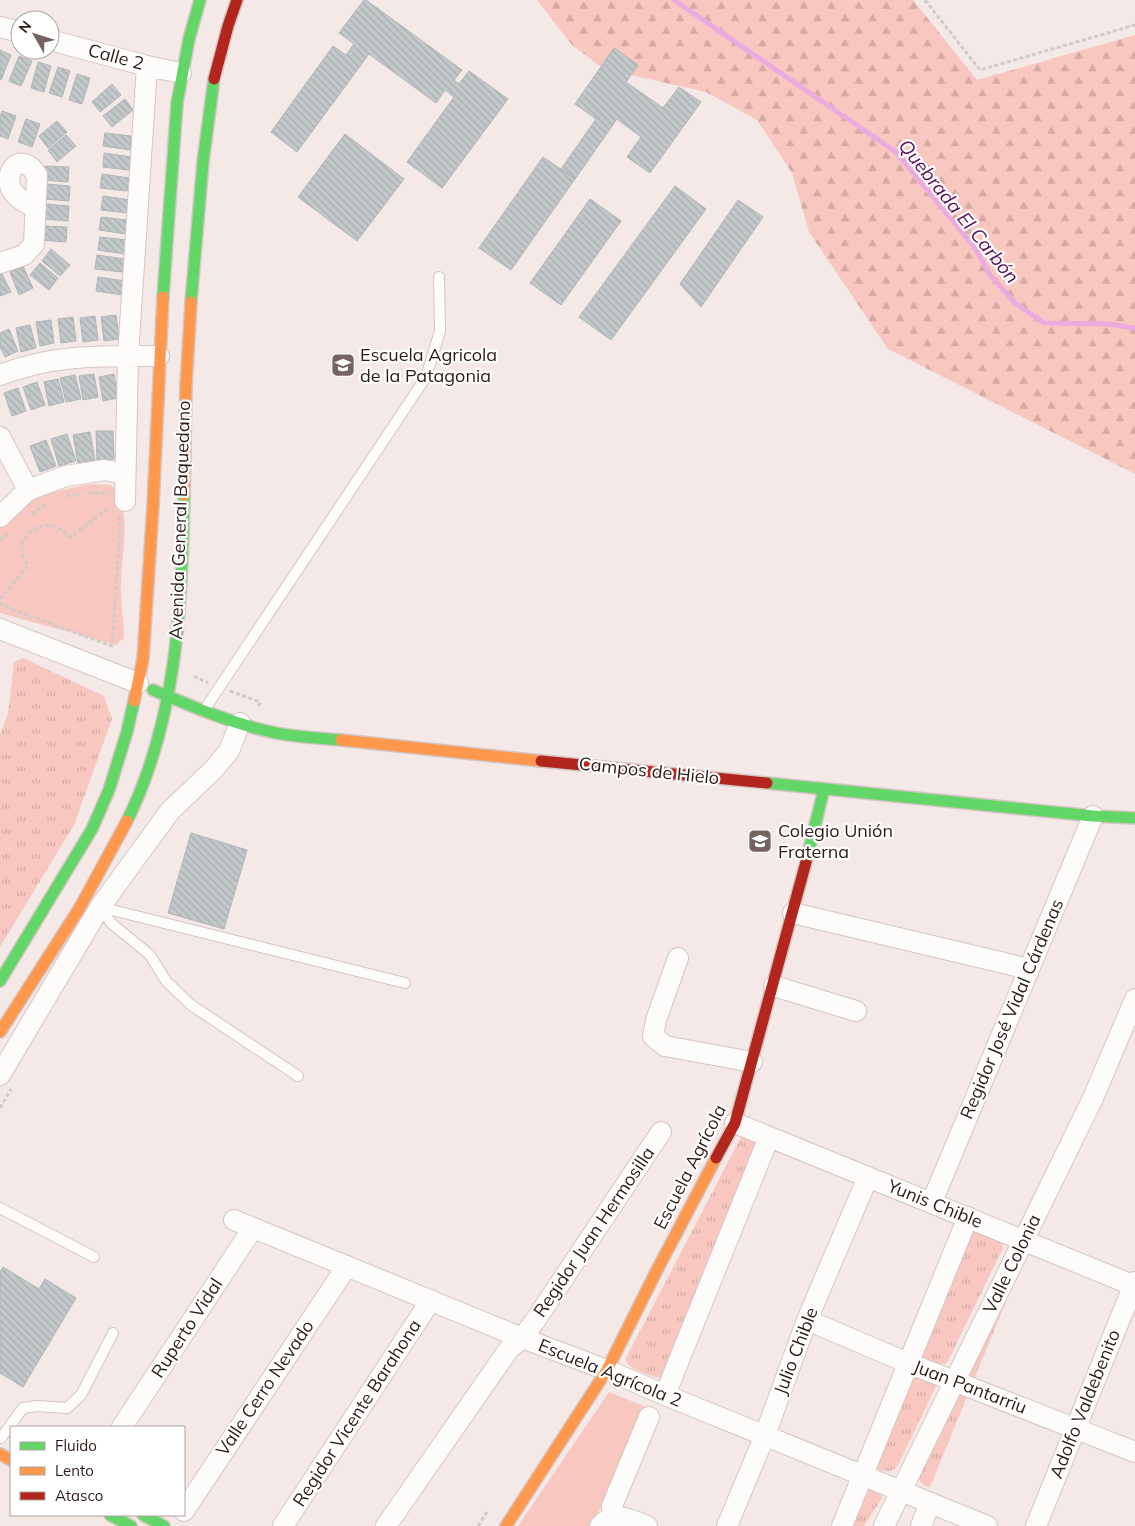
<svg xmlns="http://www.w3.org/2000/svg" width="1135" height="1526" font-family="Mulish,sans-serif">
<defs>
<pattern id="grass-tufts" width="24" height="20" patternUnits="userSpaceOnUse" patternTransform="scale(1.25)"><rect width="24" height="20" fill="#f8c7bf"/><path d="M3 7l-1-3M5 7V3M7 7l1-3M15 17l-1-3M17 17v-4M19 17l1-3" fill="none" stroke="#d5aaa3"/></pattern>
<pattern id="forest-firs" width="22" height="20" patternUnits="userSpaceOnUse" patternTransform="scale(1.25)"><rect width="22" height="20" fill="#f8c7bf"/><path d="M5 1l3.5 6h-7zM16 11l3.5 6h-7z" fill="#d5aaa3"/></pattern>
<pattern id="building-back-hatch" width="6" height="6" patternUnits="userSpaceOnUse" patternTransform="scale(1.25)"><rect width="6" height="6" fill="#c3c9ca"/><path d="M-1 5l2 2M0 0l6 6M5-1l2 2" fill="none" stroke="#a8acad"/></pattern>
</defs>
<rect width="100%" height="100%" fill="#f5e9e7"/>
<path fill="url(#grass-tufts)" d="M23,658L104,696L112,719L74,825L0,947V734L8,714L14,662Z
M741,1137H749L757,1145L663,1378C657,1379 634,1370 629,1365C626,1363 627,1361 626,1358Z
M968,1228L1002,1242L1003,1248L948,1361L945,1364C936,1364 926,1361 920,1354Z
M1023,1260L930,1487C923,1486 920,1483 918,1476Z
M907,1373L940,1378L898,1465C892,1474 883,1472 874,1467Z
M864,1487L881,1493L882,1498L864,1526H847Z"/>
<path fill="url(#forest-firs)" d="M537,0H913L977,80L1135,35V474L888,349L809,232L792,173L757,120L706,92L604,69L572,45Z"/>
<path fill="#f8c7bf" d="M91,484L111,485C134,512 121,551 121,583C120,601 124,619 124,638L116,645L0,613V526C11,516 24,504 38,498C54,491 74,487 91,484Z
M609,1392L646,1407L615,1486L589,1526H518Z"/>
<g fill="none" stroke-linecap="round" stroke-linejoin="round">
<path stroke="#ebabe1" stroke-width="5" d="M674,0L896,152L975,248L991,276L1015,303L1044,323L1108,324L1135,328"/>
</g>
<path fill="url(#building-back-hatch)" stroke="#afb5b7" d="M364,0H366L462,70L454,80L459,84L469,71L508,99L442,188L407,162L454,97L445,90L436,103L369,54L297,152L271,132L333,46L346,55L354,44L339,33Z
M614,48L638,65L626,82L663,108L679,87L701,102L650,173L627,157L641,137L617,119L575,179L561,169L596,119L575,104Z
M0,50L11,55L1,80H0Z
M19,56L32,61L21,86L9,81Z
M38,62L51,66L44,92L31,88Z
M58,67L70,71L62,97L49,93Z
M77,74L90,78L82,104L69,100Z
M112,84L121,95L100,112L92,102Z
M125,99L133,110L112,127L103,116Z
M2,111L16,116L8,139L0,136V118Z
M26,119L40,124L32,147L18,142Z
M57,121L67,132L48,148L39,136Z
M105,133L131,136L130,150L103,146Z
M345,134L404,179L357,241L298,197Z
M66,135L76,146L57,162L48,150Z
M104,153L131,157L129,170L103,167Z
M543,157L575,179L511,270L479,248Z
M45,166L69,167L68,182L44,180Z
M102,174L129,178L127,191L100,188Z
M46,184L70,186L69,201L45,199Z
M675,186L706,209L611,340L579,317Z
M103,196L130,200L128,213L101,210Z
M590,199L621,221L561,305L530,283Z
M738,200L763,217L701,307L680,284Z
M45,204L69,206L68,221L44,219Z
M101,217L127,220L126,234L99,230Z
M43,226L67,227L66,242L42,240Z
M100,237L127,240L125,254L98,250Z
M51,249L70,265L60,276L42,261Z
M97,255L124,259L122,272L95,269Z
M40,263L58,278L49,290L30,275Z
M23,266L33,288L19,295L10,272Z
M0,270L11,292L0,296Z
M98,277L125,281L123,295L96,291Z
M116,315L119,339L104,341L101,317Z
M95,316L98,340L83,342L80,318Z
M73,317L76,341L61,343L58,319Z
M51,320L54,343L40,346L36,322Z
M30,325L36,348L21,352L16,328Z
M9,329L18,351L5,357L0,347V333Z
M94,374L98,397L83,400L79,376Z
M114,374L118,398L103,401L99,377Z
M75,375L81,399L66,402L60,378Z
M58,379L64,402L49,406L44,382Z
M37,382L45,405L31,410L23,387Z
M18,388L26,411L12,416L4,393Z
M96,431H113L114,459L97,460Z
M90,432L95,460L78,463L73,435Z
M67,434L76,461L59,466L51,439Z
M46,440L56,466L40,472L30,446Z
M191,833L247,850L224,929L168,913Z
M3,1267L39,1289L45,1279L76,1298L23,1387L0,1373V1272Z"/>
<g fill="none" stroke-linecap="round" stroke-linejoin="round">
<g stroke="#d4c5c2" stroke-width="12">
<path id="lane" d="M205,709L426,377L440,331L439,277
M100,907L405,983
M100,907L111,923L150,955L166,981L191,1005L298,1076
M0,1208L94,1257
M1,1438L23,1408L37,1406L67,1408L81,1395L113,1333"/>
</g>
<g stroke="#d4c5c2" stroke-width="22">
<path id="street" d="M0,27L20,32
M50,40L147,66L181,73
M0,263L24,255L34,244L37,175C35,172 32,168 29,166C12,156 4,180 13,192C19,200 28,204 36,208
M0,375C54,354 102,356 159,356
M0,437L28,490
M125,501L128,356L147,66
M0,517L28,490L66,476L105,470L124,474
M0,629L138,683
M793,913L1029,969
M678,958L656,1020L653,1036L665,1046L752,1062
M774,986L856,1011
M0,1075L100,907L170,811L214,769L229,751L240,723
M735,1123L1135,1286
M932,1202L1093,816
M234,1220L522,1338L607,1370L665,1395L987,1526
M807,1320L908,1363L1135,1452
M665,1395L769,1137
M122,1427L253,1228
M184,1511L347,1266
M613,1517L612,1506L649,1417
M283,1526L431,1300
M386,1526L509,1349L522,1338L535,1321L661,1132
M600,1526C615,1510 630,1519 647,1526
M727,1526L765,1435L807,1320L868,1177
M842,1526L968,1217
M884,1526L1093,1098L1135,999
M921,1526L930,1503
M1036,1526L1135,1282"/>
</g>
<g stroke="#d4c5c2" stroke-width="14">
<path id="fast" d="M163,297L177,103L189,39L200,0
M191,302L203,162L214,79
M153,690C193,707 233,724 276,733C297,737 319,738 341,740
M767,783L1093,816L1135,818
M127,821C177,720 182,606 184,495
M806,862L824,789
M0,981L92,829L109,790L127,732L134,701
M110,1515L131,1526
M143,1515L164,1526"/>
</g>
<g stroke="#d4c5c2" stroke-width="14">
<path id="slow" d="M184,495L186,386L191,302
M134,701L143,659L153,506L163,297
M341,740L541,761
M0,1032L79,909L127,821
M0,1454L11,1460
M506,1526L607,1370L656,1272L716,1158"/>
</g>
<g stroke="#d4c5c2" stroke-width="14">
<path id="jam" d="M214,79L228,26L237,0
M541,761L767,783
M716,1158L735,1123L806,862"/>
</g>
<path stroke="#d0cac9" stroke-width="3" stroke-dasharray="4 2.5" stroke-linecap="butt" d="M925,0L980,70L1135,25
M88,493H109
M66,496L80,494
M31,514L49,503
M0,540L7,534
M0,599L28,566C26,562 23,557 22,552C20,536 38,522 54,526C60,528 65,533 70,537L109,508
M0,603L16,611L112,646L120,527L119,516
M194,676L208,683
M230,691L260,702L259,706
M0,1108L11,1089
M478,1526L487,1512"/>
<use href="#lane" stroke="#fefcfb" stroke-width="10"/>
<use href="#street" stroke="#fefcfb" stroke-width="20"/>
<use href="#fast" stroke="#63d668" stroke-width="11"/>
<use href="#slow" stroke="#ff974d" stroke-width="11"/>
<use href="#jam" stroke="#b3261e" stroke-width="11"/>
</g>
<defs>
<g id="school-square" transform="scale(1.25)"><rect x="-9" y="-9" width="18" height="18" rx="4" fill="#746360" stroke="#fff"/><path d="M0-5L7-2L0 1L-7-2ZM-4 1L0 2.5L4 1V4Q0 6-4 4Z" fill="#fff"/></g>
</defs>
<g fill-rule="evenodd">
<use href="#school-square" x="343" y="365"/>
<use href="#school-square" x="760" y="841"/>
</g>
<g text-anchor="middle" stroke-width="4.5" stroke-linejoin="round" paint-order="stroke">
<g font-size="18" fill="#2e1b17" stroke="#fff">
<text transform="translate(116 57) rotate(15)" y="6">Calle 2</text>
<text transform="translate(180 520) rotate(-88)" y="6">Avenida General Baquedano</text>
<text transform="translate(649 771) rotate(6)" y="6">Campos de Hielo</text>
<text transform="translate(1012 1009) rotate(-67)" y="6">Regidor José Vidal Cárdenas</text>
<text transform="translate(690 1167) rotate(-63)" y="6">Escuela Agrícola</text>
<text transform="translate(935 1204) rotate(22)" y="6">Yunis Chible</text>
<text transform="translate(594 1232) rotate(-56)" y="6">Regidor Juan Hermosilla</text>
<text transform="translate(1012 1264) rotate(-64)" y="6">Valle Colonia</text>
<text transform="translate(187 1328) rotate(-57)" y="6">Ruperto Vidal</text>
<text transform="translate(796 1351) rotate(-69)" y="6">Julio Chible</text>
<text transform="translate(610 1373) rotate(22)" y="6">Escuela Agrícola 2</text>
<text transform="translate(970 1387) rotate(21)" y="6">Juan Pantarriu</text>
<text transform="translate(265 1388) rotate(-56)" y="6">Valle Cerro Nevado</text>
<text transform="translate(1085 1404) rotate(-68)" y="6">Adolfo Valdebenito</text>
<text transform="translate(357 1413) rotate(-57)" y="6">Regidor Vicente Barahona</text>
</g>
<g font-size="18" fill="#2e1b17" stroke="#fff" text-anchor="start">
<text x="360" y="361">Escuela Agricola<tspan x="360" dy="21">de la Patagonia</tspan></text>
<text x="778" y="837">Colegio Unión<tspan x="778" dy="21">Fraterna</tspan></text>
</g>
<g font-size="19" font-style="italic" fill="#5a0d57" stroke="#fff">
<text transform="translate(959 211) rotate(51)" y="7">Quebrada El Carbón</text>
</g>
</g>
<rect x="10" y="1426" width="175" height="90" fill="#ffffff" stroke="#aba4a2"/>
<rect x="20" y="1442" width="25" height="8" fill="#63d668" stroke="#aba4a2"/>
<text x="55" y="1451" font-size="15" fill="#2e1b17">Fluido</text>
<rect x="20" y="1467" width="25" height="8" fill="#ff974d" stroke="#aba4a2"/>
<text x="55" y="1476" font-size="15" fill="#2e1b17">Lento</text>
<rect x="20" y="1492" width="25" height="8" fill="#b3261e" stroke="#aba4a2"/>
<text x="55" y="1501" font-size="15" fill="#2e1b17">Atasco</text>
<g transform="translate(35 35) rotate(309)"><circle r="24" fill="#ffffff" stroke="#aba4a2"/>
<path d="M0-4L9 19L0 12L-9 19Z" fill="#746360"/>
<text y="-8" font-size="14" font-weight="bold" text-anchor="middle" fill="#2e1b17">N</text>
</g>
</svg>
